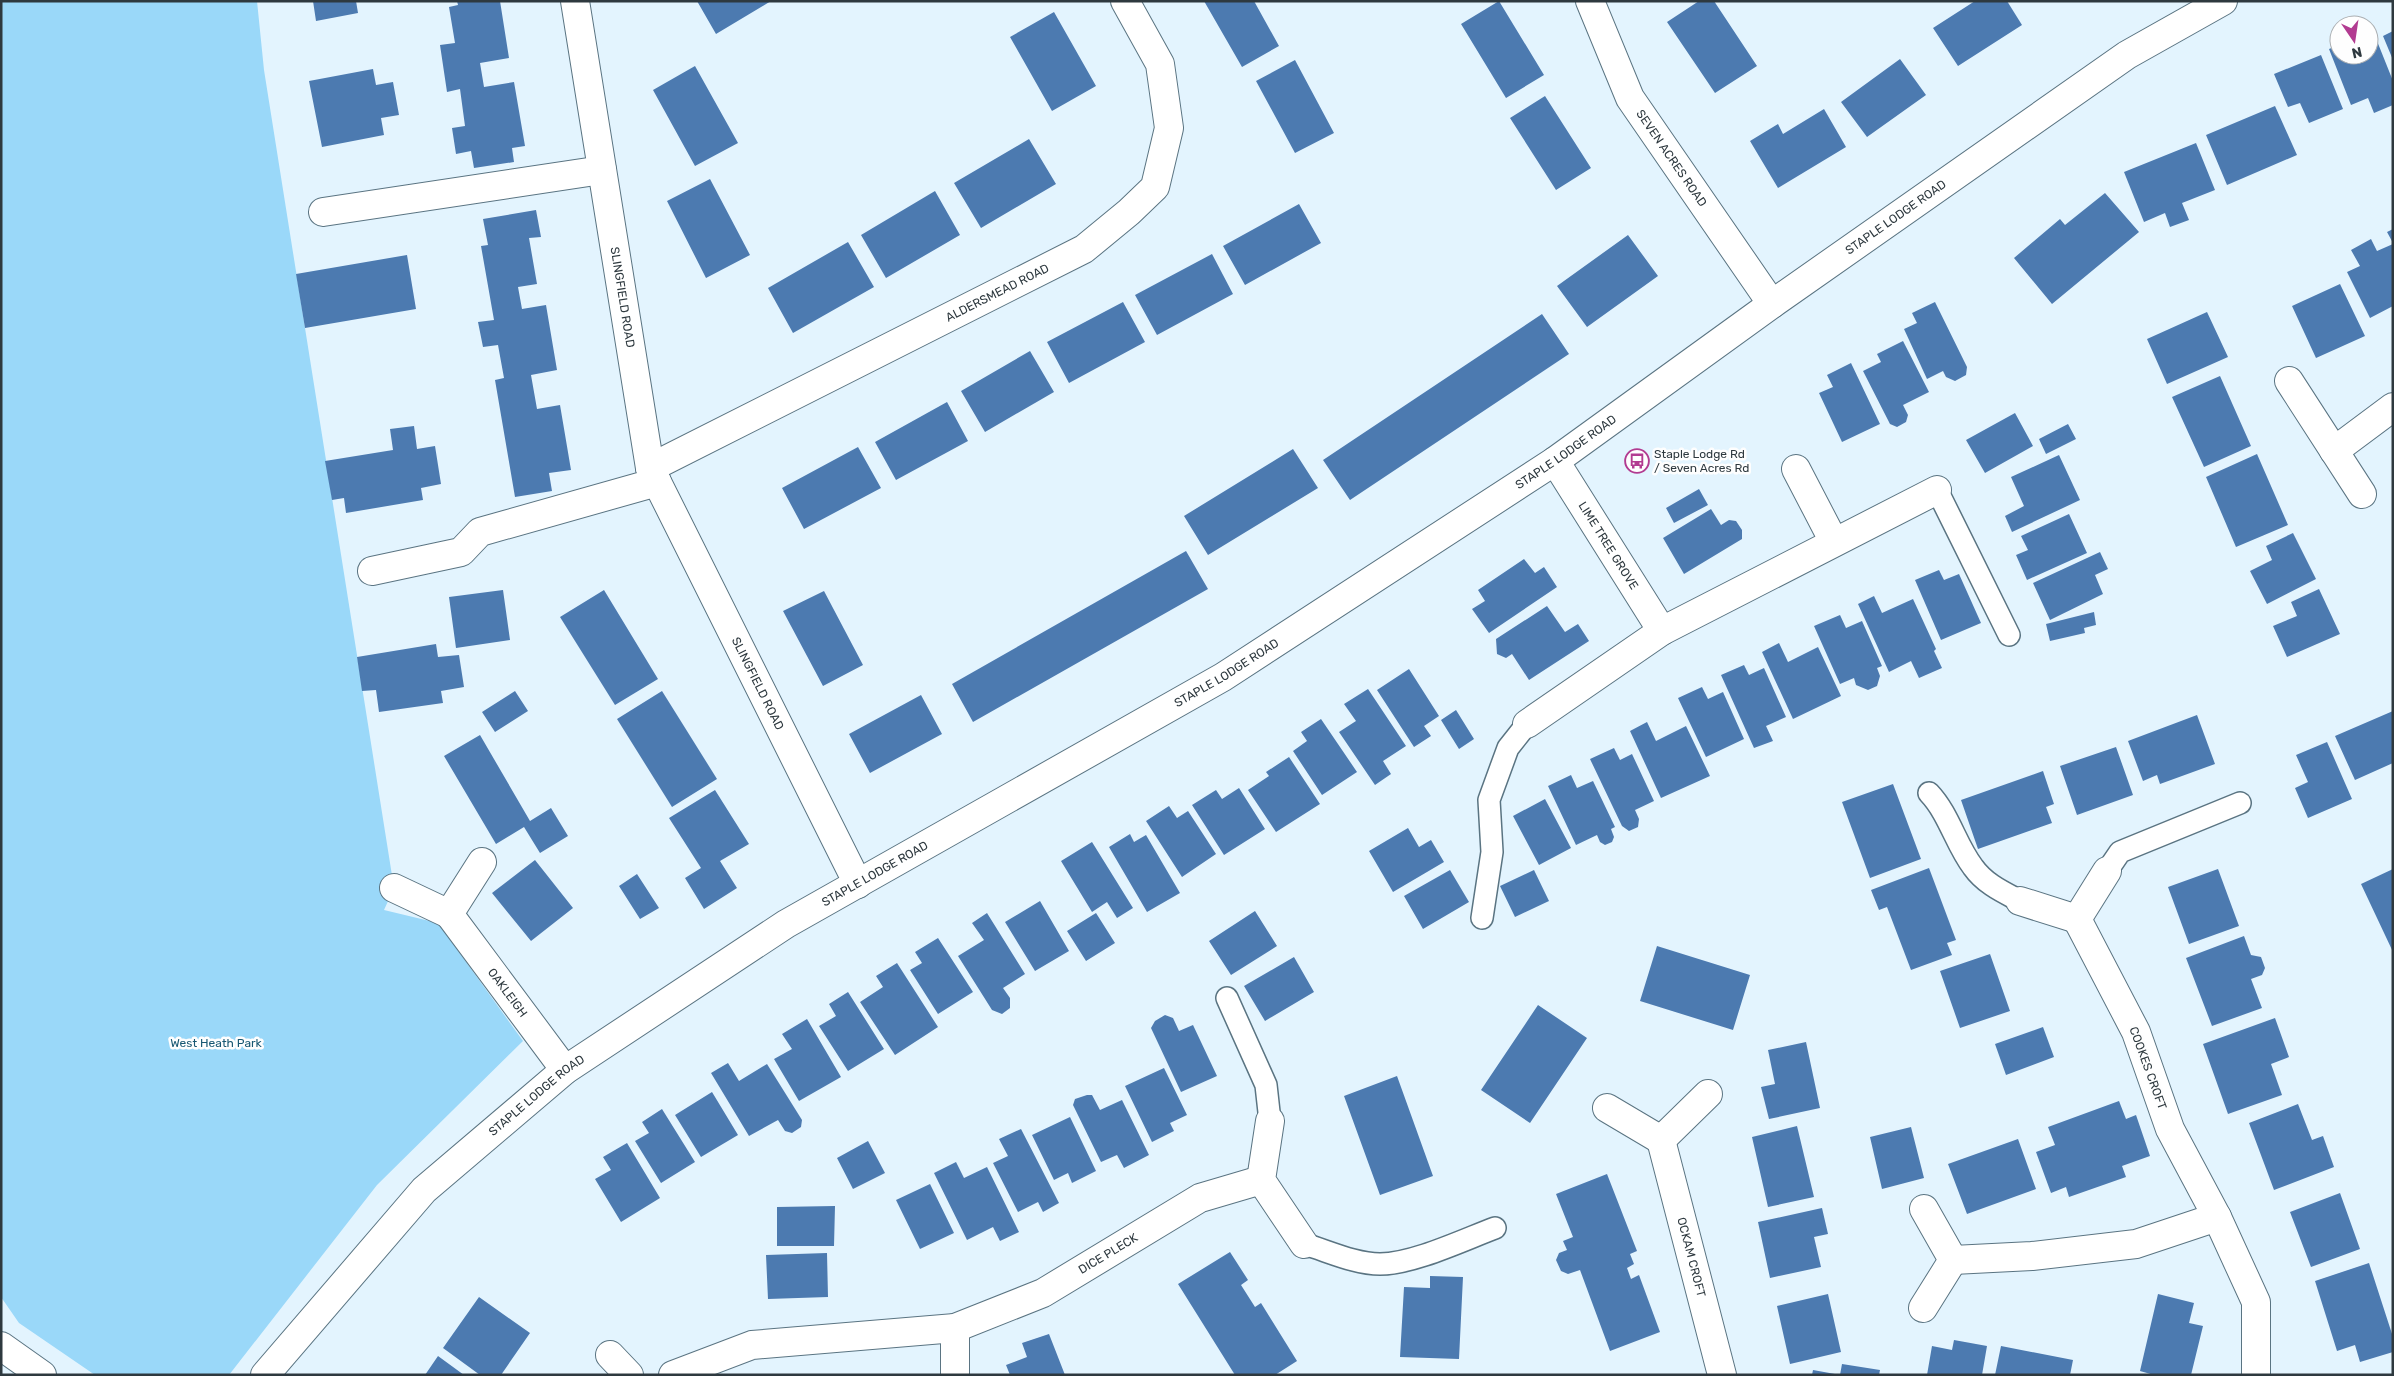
<svg xmlns="http://www.w3.org/2000/svg" width="2394" height="1376" font-family="Rubik,sans-serif">
<rect width="100%" height="100%" fill="#e3f4fe"/>
<path fill="#9ad8f9" d="M1,1H257L264,70L394,888L384,910L438,923L523,1041L377,1185L229,1375H95L19,1323L1,1297Z"/>
<path fill="#4c7ab0" d="M313,1H356L358,13L316,21Z
M457,1H500L509,58L480,63L484,87L514,82L525,146L512,148L514,162L474,168L471,151L456,154L452,128L465,126L460,89L447,92L440,45L455,43L449,7L458,5Z
M697,1H771L716,34Z
M1204,1H1254L1279,46L1242,67Z
M1499,1L1544,75L1506,98L1461,24Z
M1699,1H1714L1757,66L1715,93L1667,22Z
M1975,1H2007L2022,25L1958,66L1933,28Z
M1054,12L1096,86L1052,111L1010,37Z
M2373,31L2393,81V105L2374,113L2368,98L2351,105L2329,49L2339,45V55H2369V33Z
M2393,31V60L2383,36Z
M2321,55L2343,109L2309,123L2300,103L2288,107L2274,74Z
M1900,59L1926,95L1867,137L1841,102Z
M1295,60L1334,133L1295,153L1256,81Z
M695,66L738,143L695,166L653,90Z
M373,69L376,85L393,82L399,115L381,118L384,135L322,147L309,81Z
M1545,96L1591,168L1556,190L1510,118Z
M2275,106L2297,155L2227,185L2206,135Z
M1824,109L1846,147L1778,188L1750,141L1778,124L1783,134Z
M1029,139L1056,184L981,228L954,183Z
M2196,143L2215,190L2182,203L2189,220L2170,227L2165,213L2144,222L2124,172Z
M710,179L750,255L706,278L667,201Z
M935,191L960,235L886,278L861,235Z
M2105,193L2139,232L2052,304L2014,258L2060,219L2065,225Z
M1299,204L1321,243L1245,285L1223,246Z
M536,210L541,237L529,238L537,284L518,287L522,309L546,305L557,370L531,375L537,409L560,405L571,470L549,473L552,491L515,497L495,380L504,378L498,345L483,347L478,322L494,320L481,246L488,245L483,219Z
M2393,229V243L2387,232Z
M1628,235L1658,276L1587,327L1557,286Z
M2371,239L2377,251L2393,244V306L2370,318L2347,272L2360,266L2351,250Z
M848,242L874,287L793,333L768,288Z
M1212,254L1233,294L1157,335L1135,295Z
M407,255L416,309L305,328L296,274Z
M2340,284L2365,336L2316,358L2292,306Z
M1123,302L1145,342L1069,383L1047,342Z
M1935,302L1967,367L1966,375L1955,381L1946,377L1943,371L1927,379L1904,329L1917,323L1912,313Z
M2207,312L2228,357L2167,384L2147,339Z
M1542,314L1569,354L1350,500L1323,460Z
M1903,341L1929,392L1903,405L1908,415L1906,422L1897,427L1890,424L1863,371L1881,362L1877,354Z
M1030,351L1054,392L985,432L961,391Z
M1851,363L1880,424L1842,442L1819,393L1833,387L1827,375Z
M2220,376L2251,446L2204,467L2172,397Z
M947,402L968,441L896,480L875,442Z
M2015,413L2033,446L1985,473L1966,440Z
M2068,424L2076,439L2046,454L2039,439Z
M414,426L417,449L435,446L441,484L421,488L423,500L346,513L344,498L332,500L325,461L393,450L390,429Z
M858,447L881,488L804,529L782,488Z
M1293,449L1318,488L1208,555L1184,516Z
M2257,454L2288,525L2236,547L2206,477Z
M2059,455L2080,500L2012,532L2005,516L2024,506L2011,477Z
M1699,489L1708,505L1674,523L1666,508Z
M1711,509L1721,525L1729,520L1736,521L1742,530V539L1684,574L1663,538Z
M2069,514L2087,553L2027,580L2016,555L2028,550L2021,536Z
M2293,533L2316,579L2267,604L2250,571L2272,560L2266,546Z
M1186,551L1208,589L973,722L952,684Z
M2100,552L2108,569L2095,575L2103,594L2050,620L2033,583Z
M1524,559L1535,573L1544,567L1557,587L1489,633L1472,609L1485,601L1478,590Z
M1939,570L1944,580L1959,574L1981,623L1941,640L1915,580Z
M2319,589L2340,634L2287,657L2273,626L2297,616L2291,602Z
M503,590L510,640L456,648L449,597Z
M604,590L658,679L615,705L560,617Z
M824,591L863,665L823,686L783,611Z
M1874,596L1882,613L1913,599L1936,649L1934,651L1942,668L1919,678L1911,661L1889,672L1858,604Z
M1547,606L1565,632L1578,624L1589,641L1529,680L1512,654L1506,658L1497,654L1496,639Z
M2094,612L2096,625L2084,628L2085,633L2050,641L2046,624Z
M1840,615L1846,628L1862,621L1882,666L1877,668L1880,676L1877,686L1868,690L1856,685L1854,678L1840,684L1814,626Z
M1779,643L1788,662L1818,647L1841,696L1793,719L1762,652Z
M436,644L438,657L459,655L464,687L441,691L443,703L379,712L376,690L362,691L357,657Z
M1744,665L1749,675L1764,668L1786,717L1766,726L1773,741L1754,748L1721,675Z
M1409,669L1439,716L1424,726L1431,736L1414,747L1377,690Z
M1702,687L1708,699L1723,692L1744,739L1706,757L1678,698Z
M1368,689L1406,746L1383,761L1391,774L1375,785L1339,732L1356,721L1344,704Z
M515,691L528,711L495,732L482,712Z
M662,691L717,779L672,807L617,719Z
M921,695L942,734L870,773L849,734Z
M1456,710L1474,739L1459,749L1441,720Z
M2393,711V763L2355,780L2335,736Z
M2197,715L2215,764L2160,784L2157,775L2143,781L2128,741Z
M1321,719L1357,772L1322,795L1293,751L1307,741L1301,732Z
M1647,722L1656,741L1686,726L1710,776L1661,798L1630,731Z
M480,735L530,821L551,808L568,836L540,853L524,827L496,844L444,756Z
M2327,742L2352,799L2308,818L2295,788L2308,782L2296,755Z
M2116,747L2133,795L2077,815L2060,766Z
M1614,748L1620,760L1632,754L1654,801L1635,810L1639,819L1638,827L1629,831L1622,826L1590,759Z
M1289,757L1320,804L1276,832L1248,790L1269,776L1266,772Z
M2043,771L2054,804L2046,807L2052,823L1978,849L1961,800Z
M1571,775L1577,788L1593,781L1615,827L1611,829L1614,837L1612,842L1605,845L1600,842L1597,835L1576,845L1548,786Z
M1893,784L1921,859L1870,878L1842,802Z
M1239,788L1265,829L1224,855L1192,805L1216,790L1222,799Z
M715,790L749,844L720,861L737,888L704,909L685,878L701,868L669,818Z
M1545,799L1571,848L1539,865L1513,816Z
M1169,806L1177,818L1188,811L1216,854L1182,877L1146,821Z
M1408,828L1419,847L1431,840L1444,862L1393,892L1369,851Z
M1130,834L1134,842L1146,835L1180,893L1147,912L1109,847Z
M1092,842L1133,908L1117,918L1107,902L1092,912L1061,861Z
M535,860L573,908L531,941L492,893Z
M1929,868L1956,940L1947,943L1952,955L1911,970L1887,907L1879,910L1871,890Z
M2218,869L2239,926L2189,944L2168,887Z
M2393,869V952L2361,884Z
M1450,870L1469,902L1423,929L1404,896Z
M1534,870L1549,901L1515,917L1500,886Z
M637,874L659,908L640,919L619,886Z
M1040,901L1069,951L1035,971L1005,922Z
M1255,911L1277,946L1231,975L1209,941Z
M987,913L1025,974L1003,988L1010,998V1008L1002,1014L992,1010L958,956L984,940L972,923Z
M1096,913L1115,943L1086,961L1067,931Z
M2244,936L2251,955L2261,957L2265,968L2262,975L2251,979L2262,1008L2212,1026L2186,958Z
M938,938L973,992L938,1014L910,970L922,963L915,952Z
M1657,946L1750,975L1733,1030L1640,1001Z
M1990,954L2010,1011L1960,1028L1940,971Z
M1294,957L1314,992L1265,1021L1244,986Z
M897,963L938,1027L895,1055L860,1002L883,987L876,976Z
M848,992L884,1049L848,1071L819,1026L836,1016L829,1004Z
M1538,1005L1587,1038L1530,1123L1481,1090Z
M1165,1015L1173,1018L1179,1031L1193,1025L1217,1076L1181,1092L1151,1028L1155,1021Z
M2275,1018L2289,1057L2271,1064L2282,1095L2228,1114L2203,1044Z
M807,1019L841,1077L799,1101L774,1059L792,1049L782,1034Z
M2043,1027L2054,1057L2006,1075L1995,1044Z
M1806,1042L1820,1108L1769,1119L1761,1087L1775,1084L1768,1050Z
M728,1063L739,1081L767,1064L802,1120L801,1127L792,1133L785,1131L778,1120L749,1136L711,1073Z
M1164,1068L1187,1115L1170,1123L1174,1131L1152,1142L1125,1086Z
M1397,1076L1433,1176L1380,1195L1344,1096Z
M712,1092L738,1135L701,1157L675,1115Z
M1087,1095H1092L1100,1110L1122,1100L1149,1155L1124,1168L1117,1155L1101,1162L1073,1105L1075,1099Z
M2119,1101L2126,1119L2136,1115L2150,1156L2122,1166L2126,1177L2069,1197L2066,1187L2051,1193L2036,1152L2055,1145L2048,1127Z
M2298,1104L2312,1140L2323,1136L2334,1167L2274,1190L2249,1123Z
M662,1109L695,1162L661,1183L635,1141L649,1133L642,1122Z
M1070,1117L1096,1171L1072,1183L1068,1173L1054,1180L1032,1135Z
M1797,1126L1814,1197L1768,1207L1752,1137Z
M1911,1127L1924,1178L1882,1189L1870,1137Z
M1021,1129L1059,1203L1043,1212L1038,1202L1018,1212L993,1163L1008,1156L999,1139Z
M2018,1139L2036,1189L1967,1214L1948,1164Z
M868,1141L885,1173L853,1189L837,1158Z
M627,1143L660,1198L621,1222L595,1179L611,1170L603,1157Z
M956,1162L964,1178L987,1167L1019,1232L1000,1241L993,1227L967,1240L934,1173Z
M1607,1174L1637,1251L1630,1254L1634,1264L1627,1268L1631,1279L1639,1275L1660,1332L1610,1351L1580,1270L1568,1274L1561,1271L1556,1260L1559,1253L1567,1250L1563,1241L1573,1237L1556,1194Z
M930,1184L954,1233L920,1249L896,1200Z
M2340,1193L2360,1249L2311,1267L2290,1212Z
M835,1206L834,1246H777V1207Z
M1822,1208L1828,1234L1814,1237L1821,1267L1770,1278L1758,1222Z
M1230,1252L1248,1280L1241,1285L1255,1307L1261,1303L1297,1361L1275,1375H1235L1178,1284Z
M827,1253L828,1297L768,1299L766,1255Z
M2369,1263L2393,1337V1352L2360,1362L2355,1345L2337,1351L2315,1281Z
M1430,1276L1463,1277L1459,1359L1400,1357L1404,1287L1430,1288Z
M1828,1294L1841,1352L1790,1364L1777,1306Z
M2158,1294L2194,1303L2189,1323L2203,1326L2191,1375H2154L2140,1371Z
M479,1297L530,1333L501,1375H480L443,1348Z
M1049,1334L1065,1375H1010L1006,1365L1027,1357L1022,1343Z
M1954,1340L1987,1346L1982,1375H1927L1932,1346L1952,1350Z
M2001,1346L2073,1360L2070,1375H1995Z
M438,1356L464,1375H425Z
M1842,1364L1880,1370L1879,1375H1840Z
M1813,1370L1835,1374V1375H1812Z"/>
<g fill="none" stroke-linecap="round" stroke-linejoin="round">
<g stroke="#5a7482" stroke-width="24">
<path id="lane" d="M1937,490L2009,635
M1929,793C1949,814 1956,845 1973,867C1985,884 2003,892 2020,901
M2107,871L2120,852L2240,803
M1482,918L1492,852L1489,800L1508,748L1527,724
M1227,998L1266,1085L1270,1121
M1304,1244C1328,1251 1355,1264 1380,1264C1413,1264 1463,1240 1495,1228"/>
</g>
<g stroke="#5a7482" stroke-width="30">
<g id="street">
<path id="s1" d="M575,1L650,468L858,884"/>
<path id="s2" d="M1590,1L1630,98L1772,304"/>
<path d="M323,212L602,170"/>
<path d="M2289,381L2362,494"/>
<path d="M2334,451L2393,407"/>
<path id="s3" d="M1555,461L1662,631"/>
<path id="s4" d="M650,468L1084,249L1129,212L1155,187L1169,128L1160,64L1125,1"/>
<path d="M1796,469L1834,542"/>
<path d="M372,571L461,552L480,532L657,482"/>
<path d="M1527,724L1662,631L1937,490"/>
<path d="M394,888L449,914L482,862"/>
<path d="M2020,901L2077,919L2107,871"/>
<path id="s5" d="M449,914L565,1070"/>
<path d="M1607,1108L1661,1140L1708,1094"/>
<path d="M1270,1121L1261,1180L1304,1244"/>
<path id="s6" d="M1661,1140L1722,1375"/>
<path d="M2217,1217L2256,1302V1375"/>
<path d="M1953,1260L2032,1256L2136,1244L2217,1217L2170,1129L2136,1032L2077,919"/>
<path d="M1923,1308L1953,1260L1924,1209"/>
<path d="M955,1328V1375"/>
<path d="M1,1346L42,1375"/>
<path d="M610,1355L629,1375"/>
<path id="s7" d="M265,1375L424,1190L565,1070L786,924L1223,677L1555,461L1772,304L2127,55L2223,1"/>
<path id="s8" d="M673,1375L752,1345L955,1328L1043,1293L1200,1198L1261,1180"/>
</g>
</g>
<use href="#lane" stroke="#fff" stroke-width="21"/>
<use href="#street" stroke="#fff" stroke-width="28"/>
</g>
<defs>
<g id="bus-ring" transform="scale(1.25)"><circle r="9.5" fill="#fefefe" stroke="#b23b91" stroke-width="1.5"/><path d="M-5-6H5V4H4V6H2V4H-2V6H-4V4H-5ZM-3.5-4V0h7V-4ZM-3.5 1.2v1.5H-2V1.2ZM2 1.2v1.5H3.5V1.2Z" fill="#b23b91"/></g>
</defs>
<g fill-rule="evenodd">
<use href="#bus-ring" x="1637" y="461"/>
</g>
<g text-anchor="middle" stroke-width="5" stroke-linejoin="round" paint-order="stroke">
<g font-size="12" fill="#2e393f" stroke="#fefefe">
<text dy="4" stroke="none"><textPath href="#s2" startOffset="178">SEVEN ACRES ROAD</textPath></text>
<text dy="4" stroke="none"><textPath href="#s7" startOffset="2011">STAPLE LODGE ROAD</textPath></text>
<text dy="4" stroke="none"><textPath href="#s4" startOffset="389">ALDERSMEAD ROAD</textPath></text>
<text dy="4" stroke="none"><textPath href="#s1" startOffset="300">SLINGFIELD ROAD</textPath></text>
<text dy="4" stroke="none"><textPath href="#s7" startOffset="1606">STAPLE LODGE ROAD</textPath></text>
<text dy="4" stroke="none"><textPath href="#s3" startOffset="100">LIME TREE GROVE</textPath></text>
<text dy="4" stroke="none"><textPath href="#s7" startOffset="1201">STAPLE LODGE ROAD</textPath></text>
<text dy="4" stroke="none"><textPath href="#s1" startOffset="714">SLINGFIELD ROAD</textPath></text>
<text dy="4" stroke="none"><textPath href="#s7" startOffset="796">STAPLE LODGE ROAD</textPath></text>
<text dy="4" stroke="none"><textPath href="#s5" startOffset="98">OAKLEIGH</textPath></text>
<text transform="translate(2148 1068) rotate(70)" y="4">COOKES CROFT</text>
<text dy="4" stroke="none"><textPath href="#s7" startOffset="391">STAPLE LODGE ROAD</textPath></text>
<text dy="4" stroke="none"><textPath href="#s8" startOffset="459">DICE PLECK</textPath></text>
<text dy="4" stroke="none"><textPath href="#s6" startOffset="121">OCKAM CROFT</textPath></text>
</g>
<g font-size="12" fill="#2e393f" stroke="#fefefe" text-anchor="start">
<text x="1654" y="458">Staple Lodge Rd<tspan x="1654" dy="14">/ Seven Acres Rd</tspan></text>
</g>
<g font-size="12" fill="#175772" stroke="#fefefe">
<text x="216" y="1047">West Heath Park</text>
</g>
</g>
<rect width="2394" height="1376" fill="none" stroke="#2e393f" stroke-width="5"/>
<g transform="translate(2354 40) rotate(167)"><circle r="24" fill="#fefefe" stroke="#abafb2"/>
<path d="M0-4L9 19L0 12L-9 19Z" fill="#b23b91"/>
<text y="-8" font-size="14" font-weight="bold" text-anchor="middle" fill="#2e393f">N</text>
</g>
</svg>
